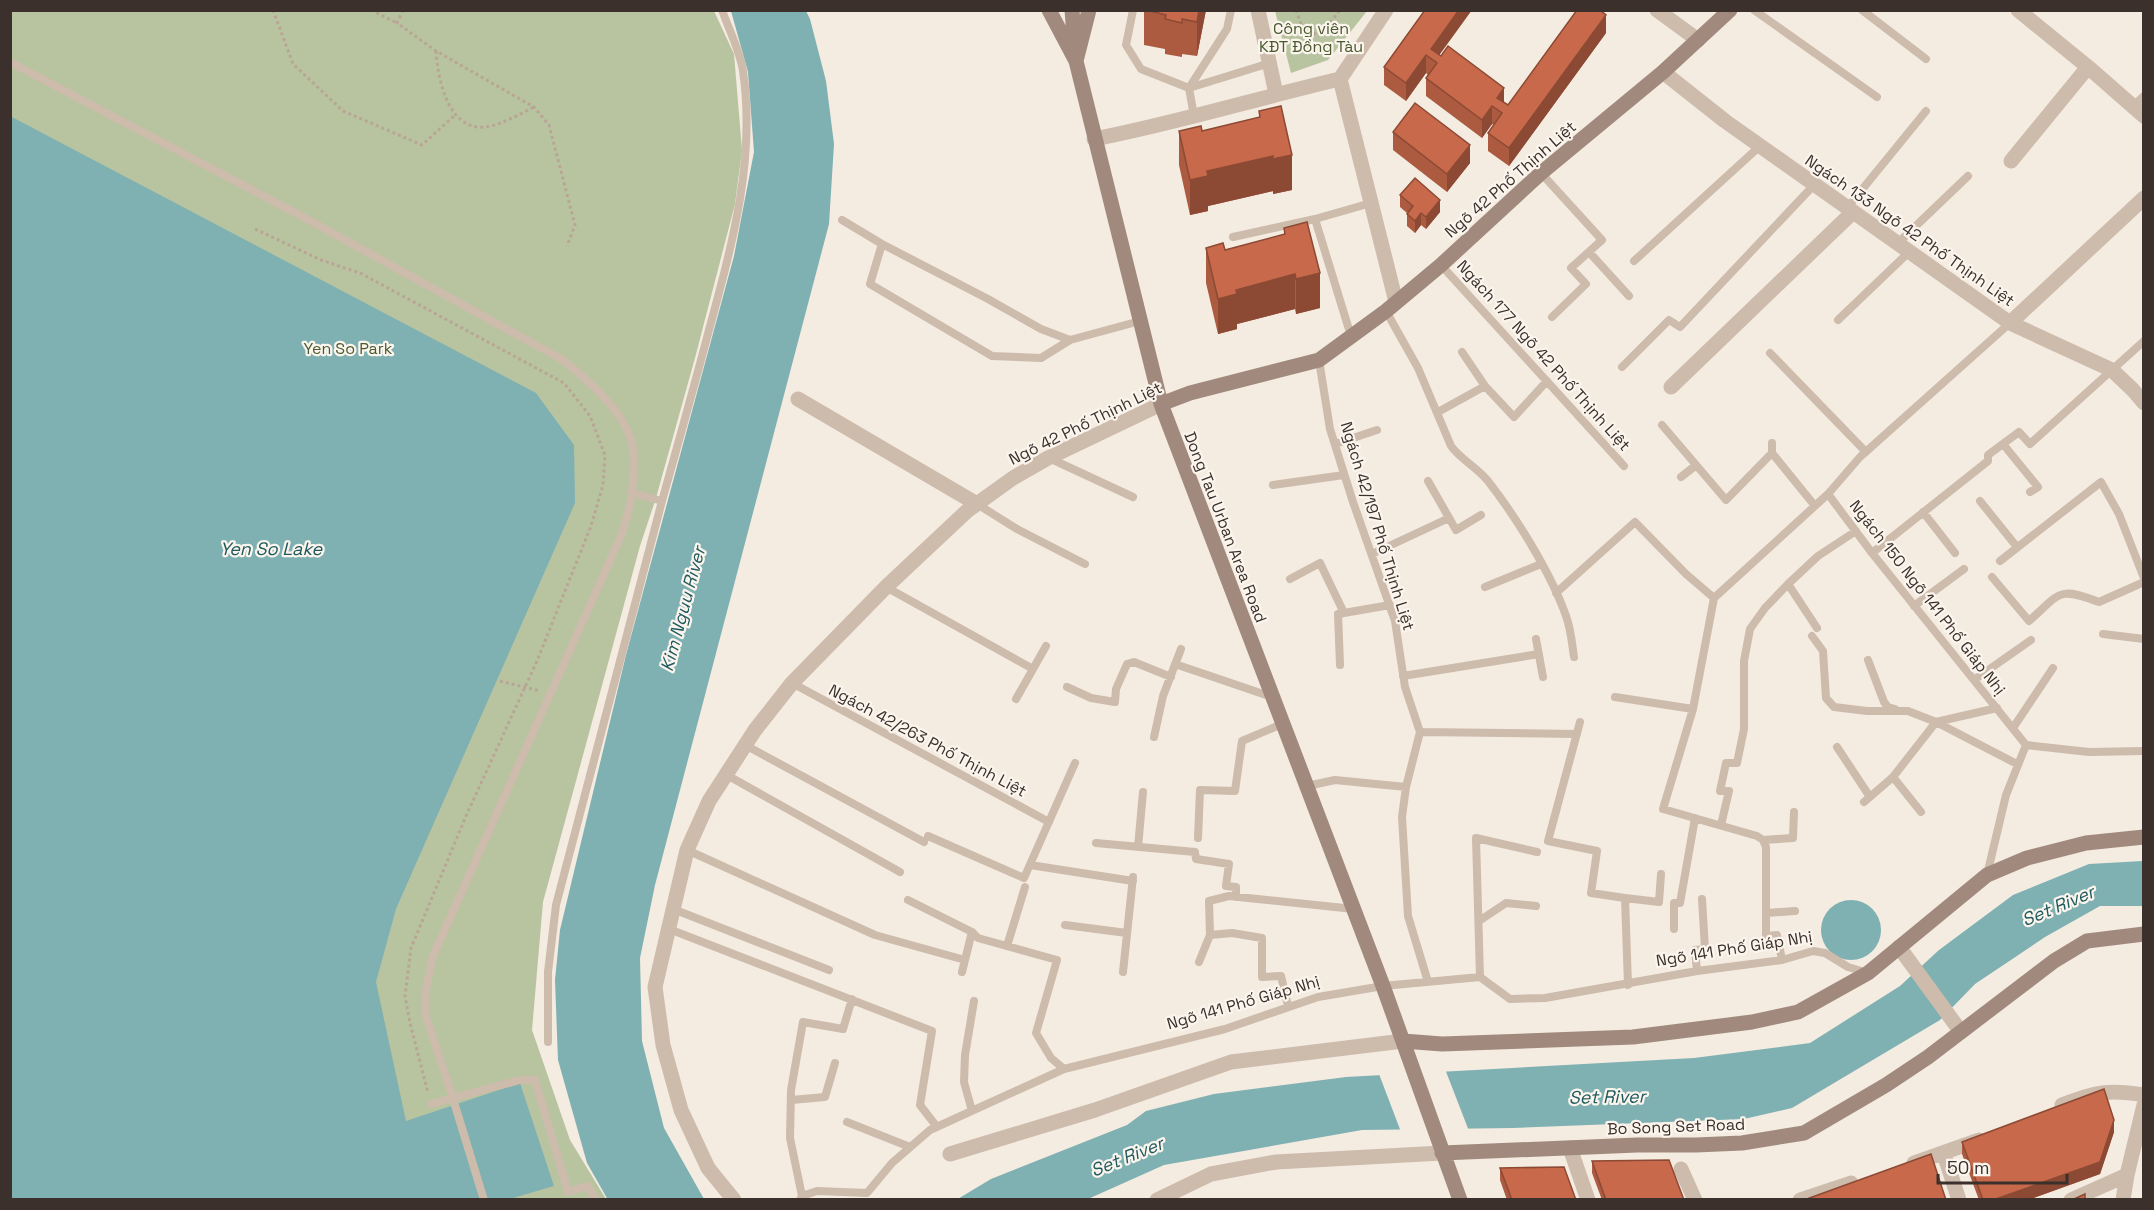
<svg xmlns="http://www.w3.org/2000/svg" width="2154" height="1210" font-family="'Space Grotesk',sans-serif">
<rect width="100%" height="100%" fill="#f4ebe1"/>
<path fill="#b8c4a0" d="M10,11H714L734,54L742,150L735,204L695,358L656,498L640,546L543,902L532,1030L570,1140L606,1199H11Z
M1275,11V10L1367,11L1328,60L1291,73Z"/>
<path fill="#7fb0b2" d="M731,11H806L810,19L826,81L834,144L829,224L655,885L640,958L642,1041L664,1128L704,1199L608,1200L587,1163L558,1060L555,980L560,930L626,655L734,256L754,152L748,72Z
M10,116L536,393L574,445L575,503L396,909L376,982L406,1121L520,1083L554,1186L506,1200L11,1199Z
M2143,861V906H2100L2045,937L1975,984L1940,1020L1792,1108L1744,1119L1513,1128L1362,1130L1164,1165L1088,1199L956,1200L991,1179L1127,1125L1146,1111L1214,1094L1346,1077L1694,1058L1810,1043L1900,986L1939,950L2013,895L2089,864Z
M1821 930a30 30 0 1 1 60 0a30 30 0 1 1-60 0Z"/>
<path fill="#f4ebe1" d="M1445,1069L1469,1131L1401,1132L1379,1074Z"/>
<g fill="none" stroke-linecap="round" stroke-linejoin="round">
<path stroke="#b9a596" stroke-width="3" stroke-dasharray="3 3" stroke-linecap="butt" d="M273,10L293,64L343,111L422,145L455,115
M371,10L397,23
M403,10L397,23L436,51L534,107L549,125L575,225L567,246
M1296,10L1301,24L1318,36L1322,33L1340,10
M436,51C438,81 449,136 491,126C506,122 520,114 534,107
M255,229L321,260L360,273L564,383L590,416L605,455L603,485L591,526L537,661L466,816L411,948L405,996L410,1023L428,1093
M500,681L540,691"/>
<path stroke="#cdbbac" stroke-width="8" d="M1133,10L1126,45L1141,69L1189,88L1194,116
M1231,10L1227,29L1189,88L1270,63
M1754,10L1877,97
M1862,10L1926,59
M10,62L307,219L563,360C591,383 630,415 634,454C635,466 633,480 632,491C631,506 625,522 621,536L433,956L426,989V1017L450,1089
M2133,106L2144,96
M1541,173L1602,240L1571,268L1586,284L1552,317
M1847,208L1926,111
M1315,219L1351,336
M842,220L882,244L988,299L1041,329L1070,340L1140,321
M1233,237L1315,219L1371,203
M1898,243L1968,176
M882,244L870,284L992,356L1041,358L1070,340
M1589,252L1629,296
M1634,261L1760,146
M1441,265L1624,466
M1386,311L1418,368L1451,446C1461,460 1477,467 1488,481C1516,517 1551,573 1566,616C1571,629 1572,644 1574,657
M1838,320L1909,252
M1462,352L1485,386L1514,417L1547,381
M1770,353L1866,452
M1319,360L1330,429L1353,502L1395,621L1405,687L1420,732L1406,787L1402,817L1408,916L1428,982
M1622,367L1669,320L1680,327L1814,185
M1438,412L1485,386
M1662,425L1726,500L1772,453L1815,506
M1772,443V453
M1335,444L1377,430
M2003,444L2038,487L2030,492
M1049,458L1133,497
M1681,477L1695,466
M1428,481L1456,530L1481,515
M1273,485L1344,475
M632,493L662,501C678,444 694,387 709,330C732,245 756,159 743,71C740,51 729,30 722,10
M1828,494L1872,553L2026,745
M1980,501L2017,547
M977,504L1017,529L1085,564
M1923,512L1955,553
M1872,553L1988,461V455L2019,432L2030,444L2144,341
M1372,554L1449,518
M2000,561L2101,482L2119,514L2144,578
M1992,577L2029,621C2061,593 2057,586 2099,602L2144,582
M1290,579L1320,563L1344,613
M1788,584L1817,628
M886,587L1033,669
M1485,587L1541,564
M1556,593L1635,522L1686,574L1714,598
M1714,598L1693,709L1663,809L1757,836L1763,840L1766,847V936L1777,935L1782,960
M1714,598L1828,494L1860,457L2010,323
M1914,606L1964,569
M2103,634L2144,639
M1812,636L1823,651L1826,698L1834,707L1867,711H1908L1936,722L2017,764
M1536,639L1543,677
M1868,660L1884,702L1888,707L1895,709
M1175,664L1272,697
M1340,665L1338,614L1390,605
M1403,676L1539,654
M1974,680L2031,640
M792,683L1049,822
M1067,687L1091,698L1115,702L1116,689L1127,664L1134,662L1171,677
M1615,697L1693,709
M1016,699L1046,646
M1580,722L1548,841L1597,851L1591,893L1625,898
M2013,728L2053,668
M1420,732L1577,734
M1154,737L1163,696L1181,649
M745,745L924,842
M1837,747L1870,797
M725,774L900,872
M1893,777L1921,812
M1307,786L1335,780L1406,787
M1864,802L1893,777L1936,722L1997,708
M1721,825L1729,791H1720L1726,763H1737L1744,729V661L1750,629L1765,608L1788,584L1818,556L1856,531
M928,836L1024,878L1075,763
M1198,838L1200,790L1235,791L1242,741L1282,724
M1763,840L1793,838L1794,812
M1096,843L1195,852L1196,859L1229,864L1226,886L1236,887V897
M1138,847L1143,792
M687,850L875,935L965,960
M1030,865L1133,881
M1987,875L2006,795L2026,745L2089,752L2144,751
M908,900L972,932L978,938L1057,960L1036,1033L1051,1058L1064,1069
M673,909L829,970
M1766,913L1795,911
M1479,921L1506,903L1536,906
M1065,925L1127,933
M669,929L932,1031L920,1105L937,1127
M1674,929V903H1680L1695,818
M1210,935L1232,933L1262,938V977L1281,976L1288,1006
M1007,946L1025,887
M1199,962L1210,935L1209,901L1229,896L1354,909
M1697,971L1695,950L1705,949L1702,899
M962,972L972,932
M1123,972L1133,877
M1480,977L1476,838L1537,852
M1628,985L1625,898L1659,902L1661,874
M548,1042V972L556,905L662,501
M791,1100L825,1097L835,1063
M431,1104L520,1080H535L568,1192L588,1186L596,1200
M972,1111L964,1082L965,1055L974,1001
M847,1122L910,1147
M802,1196L790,1138L791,1090L803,1022L843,1029L852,999
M800,1200L802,1196L817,1191L867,1193L892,1163L930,1130L1064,1069L1225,1029L1318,997L1383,986L1480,977L1510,999L1545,998L1697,971L1782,960L1813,951L1825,953L1848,967L1868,973"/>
<path stroke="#cdbbac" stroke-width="15" d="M1258,10L1276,94
M1657,10L1698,40
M2018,10L2088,67L2144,116
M1663,72L1725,121L2010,323L2112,370L2133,390L2144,403
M1340,79L1396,302
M1340,79L1386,10
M1094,139C1177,123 1258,98 1340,79
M2011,161L2088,67
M2010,323L2144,198
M1671,387L1853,212
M798,399L977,504
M1899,947L1961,1032
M2062,1105C2095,1092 2109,1089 2144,1095
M1570,1148L1588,1200
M950,1154L1095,1110L1231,1062L1403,1041
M1944,1154L1959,1200
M1914,1163L1979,1140
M1681,1169L1695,1200
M734,1200L708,1168L681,1110L663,1045L655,987L687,850L709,801L755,730L792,683L886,587L967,511L1013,478L1048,458L1161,404
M1157,1200L1211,1174L1276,1162L1442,1153
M1800,1200L1851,1183
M2071,1200L2127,1175
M2123,1200L2127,1175L2144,1105"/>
<path stroke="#a18a7d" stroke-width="15" d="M1049,10L1076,61
M1072,10L1075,49
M1089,10L1076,61L1161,404L1383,986L1460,1200
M1161,404L1190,393L1319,360L1386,311L1441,265L1541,173L1663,72L1730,10
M1403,1041L1442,1044L1633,1037L1752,1022L1798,1012L1868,973L1987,875L2027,858L2086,843L2144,837
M1442,1153L1637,1145H1696L1742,1143L1804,1133L1886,1085L1928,1057L2054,961L2087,941L2144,934"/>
<path stroke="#cdbbac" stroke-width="8" d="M450,1089L484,1200"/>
</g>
<path fill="#ac5a40" d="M1144,10H1206L1197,56L1182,54V57L1165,54V49L1144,45Z
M1425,10L1439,55L1508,105L1606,33L1509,166L1488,151V133L1494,125L1492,124L1482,138L1426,96V78L1428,75L1426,73L1406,101L1384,85V67Z
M1259,111L1292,190L1273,194V191L1208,206V211L1190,215L1179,165V131H1202L1259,118Z
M1393,132L1470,163L1447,192L1393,150Z
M1400,195L1440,212L1426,229L1421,225L1415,233L1407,226V213L1400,207Z
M1284,228L1320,308L1296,314L1295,309L1237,324V329L1218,334L1206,283V248L1225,250L1284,235Z
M2114,1132L2100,1174L2028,1200H1979L1962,1154V1142Z
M1592,1161L1684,1200H1602L1592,1173Z
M1500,1168L1576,1200H1507L1500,1180Z"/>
<path fill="#8c4a34" d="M1199,10H1206L1197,56V22Z
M1459,10H1472L1435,61L1431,49Z
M1606,15V33L1509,166V148Z
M1426,55V73L1406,101V83Z
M1504,88V106L1497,98Z
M1492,106V124L1482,138V120Z
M1470,145V163L1447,192V174Z
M1292,155V190L1273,194V159Z
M1273,156V191L1208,206V211L1190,215V180L1207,171Z
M1440,200V212L1426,229V217Z
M1421,213V225L1415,233V221Z
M1320,273V308L1296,314V279Z
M1295,274V309L1237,324V329L1218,334V299L1236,290Z
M2114,1120V1132L2100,1174L2028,1200H1993Z"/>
<path fill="#c8694b" stroke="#8c4a34" stroke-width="1.5" d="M1146,10H1199L1197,22L1182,19V23L1165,19L1166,15Z
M1425,10H1459L1431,49L1441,56L1448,46L1504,88L1497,98L1508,105L1577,10H1600L1606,15L1509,148L1488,133L1502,113L1492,106L1482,120L1426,78L1437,63L1426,55L1406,83L1384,67Z
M1415,103L1470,145L1447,174L1393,132Z
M1281,106L1292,155L1273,159V156L1207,171L1208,176L1190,180L1179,131L1201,126L1202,131L1260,117L1259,111Z
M1415,178L1440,200L1426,217L1421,213L1415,221L1407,214L1413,206L1400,195Z
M1307,222L1320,273L1296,279L1295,274L1236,290L1237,294L1218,299L1206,248L1223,243L1225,250L1285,234L1284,228Z
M2104,1089L2114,1120L2100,1162L1993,1200H1983L1962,1142Z
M1931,1154L1946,1200H1804Z
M1669,1160L1684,1200H1606L1592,1161Z
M1564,1167L1576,1200H1512L1500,1168Z
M2085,1194V1200H2072Z"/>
<g text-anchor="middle" stroke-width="4.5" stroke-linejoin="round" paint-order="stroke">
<g font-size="16" fill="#4a5a2e" stroke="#fbf5ee">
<text x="1311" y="34">Công viên<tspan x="1311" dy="18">KĐT Đồng Tàu</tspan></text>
<text x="348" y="354">Yen So Park</text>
</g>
<g font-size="16" fill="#3b302b" stroke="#fbf5ee">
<text transform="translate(1510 179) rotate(-41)" y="6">Ngõ 42 Phố Thịnh Liệt</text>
<text transform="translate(1910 230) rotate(35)" y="6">Ngách 133 Ngõ 42 Phố Thịnh Liệt</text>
<text transform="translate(1544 355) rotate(48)" y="6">Ngách 177 Ngõ 42 Phố Thịnh Liệt</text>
<text transform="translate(1085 423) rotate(-26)" y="6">Ngõ 42 Phố Thịnh Liệt</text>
<text transform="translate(1378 526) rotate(73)" y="6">Ngách 42/197 Phố Thịnh Liệt</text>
<text transform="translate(1226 527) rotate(69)" y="6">Dong Tau Urban Area Road</text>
<text transform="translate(1928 597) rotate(52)" y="6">Ngách 150 Ngõ 141 Phố Giáp Nhị</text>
<text transform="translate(928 740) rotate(28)" y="6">Ngách 42/263 Phố Thịnh Liệt</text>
<text transform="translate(1734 948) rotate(-9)" y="6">Ngõ 141 Phố Giáp Nhị</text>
<text transform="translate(1243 1002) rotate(-16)" y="6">Ngõ 141 Phố Giáp Nhị</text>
<text transform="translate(1676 1126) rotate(-2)" y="6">Bo Song Set Road</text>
</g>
<g font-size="18" font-style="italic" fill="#1f5a5e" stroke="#fbf5ee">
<text x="271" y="555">Yen So Lake</text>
<text transform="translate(683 609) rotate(-75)" y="6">Kim Nguu River</text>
<text transform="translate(2058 906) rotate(-23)" y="6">Set River</text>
<text transform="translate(1607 1097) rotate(-1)" y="6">Set River</text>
<text transform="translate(1127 1157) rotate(-22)" y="6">Set River</text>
</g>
</g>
<rect width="2154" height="1210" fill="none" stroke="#3b302b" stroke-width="24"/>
<path d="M1938 1174v9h129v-9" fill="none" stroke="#3b302b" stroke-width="3"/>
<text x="1947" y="1174" font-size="18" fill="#3b302b" stroke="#fbf5ee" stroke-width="4.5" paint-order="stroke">50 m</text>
</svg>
